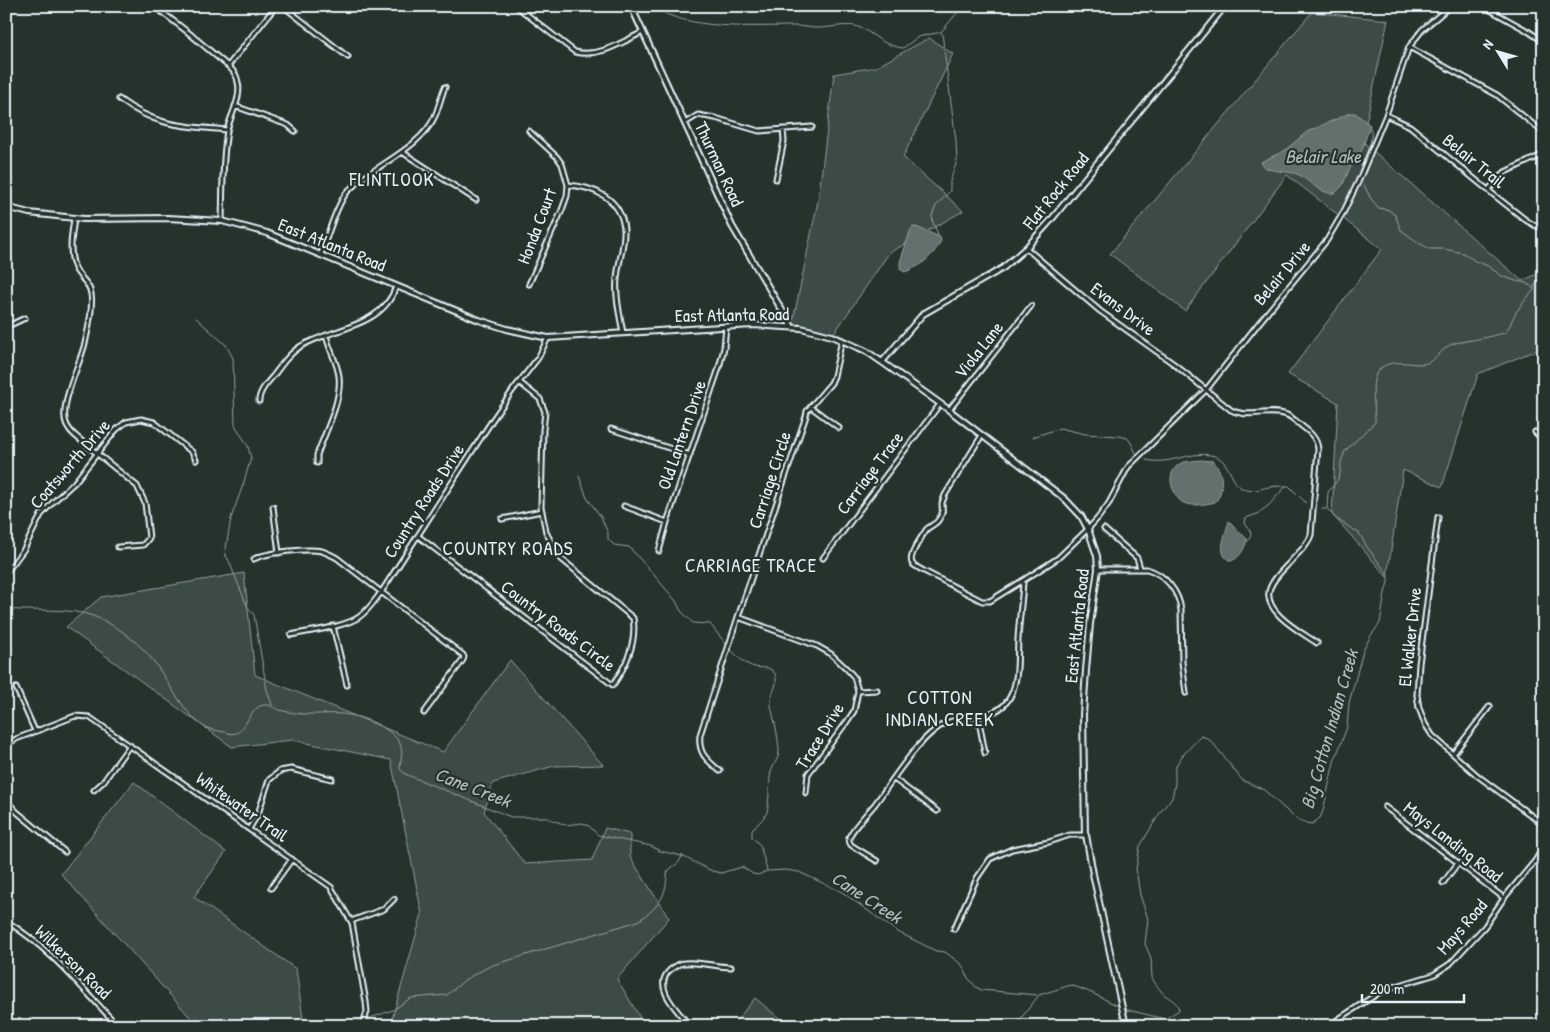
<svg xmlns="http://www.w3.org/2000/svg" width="1550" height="1032" font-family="'Patrick Hand',sans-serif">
<rect width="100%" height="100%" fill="#26332d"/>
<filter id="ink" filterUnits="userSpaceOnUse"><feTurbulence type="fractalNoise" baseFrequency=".02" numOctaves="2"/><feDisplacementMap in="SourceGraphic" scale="10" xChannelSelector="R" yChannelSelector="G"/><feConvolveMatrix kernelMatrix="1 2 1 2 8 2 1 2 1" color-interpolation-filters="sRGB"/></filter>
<g filter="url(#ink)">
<path fill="#3e4b47" stroke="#939ea0" d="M1312,12L1388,20L1362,141L1522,281L1544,271V347L1478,374L1442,487L1403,470L1387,577L1332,514L1338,403L1288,374L1382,249L1287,175L1185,311L1110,254Z
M929,38L953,54L903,157L963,211L889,253L833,335L792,326L818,201L834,74L876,67Z
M244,573L255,675L443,752L510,660L603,765L554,766L493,783L484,812L525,864L592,860L605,828L630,834V857L669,918L617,979L645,1026H390L422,914L391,760L292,740L232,747L66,627L101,597Z
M134,782L226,852L194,897L296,969L304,1026H198L61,874Z
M755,998L789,1026H732Z"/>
<path fill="#636f6d" stroke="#98a3a5" d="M1350,113H1355L1370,125L1362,150L1349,170L1342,186L1335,193C1320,195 1309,179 1297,174C1286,170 1265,173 1261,162L1263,161L1284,151L1307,132Z
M916,227L940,237L941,241C934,255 920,268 904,272L900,268V262L911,229L913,227Z
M1200,460L1213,461C1223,470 1225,492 1215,502C1206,504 1193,507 1184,503C1179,501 1176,496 1174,491C1168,480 1171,466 1184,462C1189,461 1195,461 1200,460Z
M1229,521L1247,539C1245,548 1240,558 1231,561C1215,555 1226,533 1229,521Z"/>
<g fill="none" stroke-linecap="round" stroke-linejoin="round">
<path stroke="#98a3a5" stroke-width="1" d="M653,6C684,31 756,26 795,26C802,26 810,28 817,28C830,28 843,24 855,26C866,29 873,36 882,41C888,45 896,47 903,48L918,37L941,32L957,13L958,6
M1359,175C1360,160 1378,139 1369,126
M1364,185L1371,199L1379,208L1389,210L1395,215L1401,230L1419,243L1430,249H1444L1463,253L1475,261L1486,265L1502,276L1516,281L1527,283L1534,289
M937,236L938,234L933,223L932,216L936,206L950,191V181L957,161L956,141L942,33
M196,318L226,345L233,358L235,425L248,446L251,458L243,485L231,518L225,554L229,561L247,606L254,615L267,690L272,705
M1033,437L1060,428L1085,434L1119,436L1127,438L1130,441L1137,455
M1146,460C1169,466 1188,451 1210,455C1233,458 1228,486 1247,490C1254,492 1262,488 1269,487C1276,486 1282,486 1289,486L1306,503
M579,476L587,498L601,517L608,533V539L614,545L629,547L648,568L676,601L681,611L693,623L710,624L726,644
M1322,509H1326
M1247,542L1250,538L1251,533L1245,523L1246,518L1257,514L1268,506L1286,486
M6,609C33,612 69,607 93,616C117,625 142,644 157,666C171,686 182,709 200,724C209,731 219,730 228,733C246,739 247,707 264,705C270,704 272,707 277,709C284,712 295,713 303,714C318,715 334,712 349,715C365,717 397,730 401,747C403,754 400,762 400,769L405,774L511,817H544L566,825L582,823L589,826L598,835L651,846L660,851L682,856L712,871L721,873L742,867L753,874L758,875L767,871L786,870L799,872L842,892L896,931L936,951L945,952L961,964L964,968L968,978L976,987L981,990L1037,995
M730,649C737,656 745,665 755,667C762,669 770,665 775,674C779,684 772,691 771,700C770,705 772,710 773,715C776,726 778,738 779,749C780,760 770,767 770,778C769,787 769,803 767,812C764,819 757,825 752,829V837L760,845L767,870
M1124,1009L1165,1019L1179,1010C1177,1001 1171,1000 1165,995C1162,993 1154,982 1152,978L1151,958L1145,944L1148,919L1140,895L1136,869L1140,846L1161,811L1172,798L1175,784V769L1177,764L1182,756L1201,736L1207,738L1213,743L1242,780L1264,790L1296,819L1301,822L1312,824L1320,818L1323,811L1334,762L1347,727L1349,703L1363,651L1370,637L1380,623L1385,593L1388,582V576L1386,572L1367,547L1359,533L1335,518L1327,508L1328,492L1337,481L1340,474L1341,462L1345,451L1375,422C1376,407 1368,382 1379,370C1391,356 1415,367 1427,363C1437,359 1444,346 1455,343C1469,340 1482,339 1496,335C1498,334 1501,334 1504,333C1508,331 1510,325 1512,320C1517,309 1526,299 1534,290V286L1544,276
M329,1026L370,1018L393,1010L411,998L447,995L466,979L490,966L638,921C652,912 663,902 666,885C667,881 666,873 669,870C675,863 677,868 682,856
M1015,1026L1039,995L1071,985L1092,993L1120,1007"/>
<g stroke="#e8f1f8" stroke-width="7">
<path id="minor" d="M154,6L189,33L228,66C233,70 237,76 238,82C242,99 230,115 227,131C222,160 223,191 222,221
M283,6L348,57
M516,6L575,52C599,58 622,42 643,32
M1483,6L1528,31L1544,42
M1409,47L1497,95L1544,133
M228,66L276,6
M119,99C157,127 182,126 227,130
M235,106L288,125L295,131
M1386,115L1410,126L1494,195L1527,221L1536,226L1544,227
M685,123L698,115L715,118L759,131L812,127
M402,152L476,200
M776,179L784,141L783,129
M568,185C594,187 621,198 624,229C625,245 618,263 617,279C615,297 620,316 623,333
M1488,190L1505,172L1544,154
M74,219C72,233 68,253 75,268C78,276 87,281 90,290C94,301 89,326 86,339C82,361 59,403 66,423C68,429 73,434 78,438L137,486L145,503L149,538L143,545L118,547
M1026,248L1100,311L1174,364L1231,410C1248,419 1269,408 1287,415C1293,418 1298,423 1303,427C1311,433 1317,439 1318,449L1311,535C1308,545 1299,552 1292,560C1285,568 1274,577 1270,588C1261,611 1301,632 1317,643
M321,254C326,239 338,201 348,191C372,166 421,149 435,116C439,107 441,96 445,87
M529,284L562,210L567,196L568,185L562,164L557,157L529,131
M6,327L25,318
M259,401C259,391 268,382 274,375C282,364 290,353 301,346C332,328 384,327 396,286
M811,407L839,428
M949,410L1031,306
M611,429L690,455
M1535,432L1544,441
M982,435L945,495C945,496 942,502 942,503C942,509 944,513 939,519C936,525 930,525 926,530C922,537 908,555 912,563C914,566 919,568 922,570L982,601H990L1030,576L1058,558L1088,529L1098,518L1109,503L1128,467L1206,390L1258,324L1327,240L1344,211L1359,180L1386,115L1409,47L1422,30L1450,6
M317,463V455C325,432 342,401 339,376C337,362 329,349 326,335
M624,506L667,522
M273,507L279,553
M1438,517L1419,664L1417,695L1419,708L1425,724L1432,735L1453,754L1478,776L1544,825
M502,519L542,511
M1104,529L1137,558L1140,568
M418,536L610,683L613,685C626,666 637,641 633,618L559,557L546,532L541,507L543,430L545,412L540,399L519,382
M659,551L667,522L719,368L724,348L726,326
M823,558L940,404
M254,559C267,552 308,548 322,551C327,553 332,555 337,558L463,655L464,657L463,660L424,713
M1098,569H1147C1165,574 1179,592 1181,610L1182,662L1186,693
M6,573L24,549L41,515L53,502L74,483L116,430L126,422L141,419L154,422L192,452L196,460
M738,617L817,646L831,654L847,669L854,677L858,691L854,711L846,723L808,774L806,793
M333,626L347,685
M291,635C309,631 345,627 359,617C369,610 375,600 382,591L493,419L513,390L538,358L548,338
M16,688L35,731
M858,691L877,690
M978,716L985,753
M6,745L16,739L75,716L89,717L331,887L352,923L366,1002L367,1012L362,1026
M1453,754L1490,706
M720,771C707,760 698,754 700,735L738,617L806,416L807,411L831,383L834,376L842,340
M894,779L937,811
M94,790L103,782L130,745
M6,800L17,812L65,852
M1385,807L1504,898
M249,829L258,814L269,780L280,771L291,769L332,779
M877,861L851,845L849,841V837C855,825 867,814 875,804C892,781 920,736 944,724C966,713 999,722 1011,695C1019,678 1017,657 1018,639C1019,620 1022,601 1023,582
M1443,883L1458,863
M271,888L292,859
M6,921C50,948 82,988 118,1026
M351,921L384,909L394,899
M954,929L977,878L990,859L1012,849L1049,842L1070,835H1086
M690,1026C679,1012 651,987 670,970C674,967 679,963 684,963C698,961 716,967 731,967
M1328,1026L1383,990L1433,975L1450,964L1485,926L1504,898L1535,861L1544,846"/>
</g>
<g stroke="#e8f1f8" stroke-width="8">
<path id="tertiary" d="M631,6L732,226L792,327
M6,207L29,213L84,219L168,218L222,221L267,233L479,320L507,329L534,335L548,338L752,325L801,328L832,336L866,351L882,362L949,410L1065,499L1081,516L1088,529L1097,556L1098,569L1090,624L1086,670L1083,715L1085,835H1086L1093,874L1126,1026
M882,362L923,314L1003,268L1026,248L1051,220L1225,6"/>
</g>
<use href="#minor" stroke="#26332d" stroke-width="3"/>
<use href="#tertiary" stroke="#26332d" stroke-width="4"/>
</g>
</g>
<g text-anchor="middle" stroke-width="4.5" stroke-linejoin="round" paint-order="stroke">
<g font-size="18" fill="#e8f1f8" stroke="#26332d">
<text transform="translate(1474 161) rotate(39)" y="6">Belair Trail</text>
<text transform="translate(719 164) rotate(65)" y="6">Thurman Road</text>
<text transform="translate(1056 191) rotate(-51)" y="6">Flat Rock Road</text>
<text transform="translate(537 226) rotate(-69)" y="6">Honda Court</text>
<text transform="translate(332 245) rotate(22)" y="6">East Atlanta Road</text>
<text transform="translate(1282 273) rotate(-50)" y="6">Belair Drive</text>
<text transform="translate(1123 309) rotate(37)" y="6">Evans Drive</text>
<text transform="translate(732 315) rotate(-1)" y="6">East Atlanta Road</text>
<text transform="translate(979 350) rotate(-52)" y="6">Viola Lane</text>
<text transform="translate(682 435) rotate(-71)" y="6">Old Lantern Drive</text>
<text transform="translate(70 464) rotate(-49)" y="6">Coatsworth Drive</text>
<text transform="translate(870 473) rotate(-53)" y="6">Carriage Trace</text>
<text transform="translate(770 480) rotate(-72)" y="6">Carriage Circle</text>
<text transform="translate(424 501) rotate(-57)" y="6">Country Roads Drive</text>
<text transform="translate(558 626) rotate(37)" y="6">Country Roads Circle</text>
<text transform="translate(1077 626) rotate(-84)" y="6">East Atlanta Road</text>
<text transform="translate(1410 637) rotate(-84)" y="6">El Walker Drive</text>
<text transform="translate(820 736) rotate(-58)" y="6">Trace Drive</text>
<text transform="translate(242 807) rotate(35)" y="6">Whitewater Trail</text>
<text transform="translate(1453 842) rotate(38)" y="6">Mays Landing Road</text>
<text transform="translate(1462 927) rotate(-49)" y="6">Mays Road</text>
<text transform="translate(73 962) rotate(44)" y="6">Wilkerson Road</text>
</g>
<g font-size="19" font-style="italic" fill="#b3bdc0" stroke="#26332d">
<text x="1323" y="163">Belair Lake</text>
<text transform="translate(1329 729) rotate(-74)" y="7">Big Cotton Indian Creek</text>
<text transform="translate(473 787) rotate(21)" y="7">Cane Creek</text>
<text transform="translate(867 897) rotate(33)" y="7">Cane Creek</text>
</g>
<g font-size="19" letter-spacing="1" fill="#e8f1f8" stroke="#26332d">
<text x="392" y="186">FLINTLOOK</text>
<text x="508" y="555">COUNTRY ROADS</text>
<text x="751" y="572">CARRIAGE TRACE</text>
<text x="940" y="704">COTTON<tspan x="940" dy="22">INDIAN CREEK</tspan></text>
</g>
</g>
<rect width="1550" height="1032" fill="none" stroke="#26332d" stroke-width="25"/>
<rect x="12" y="12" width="1525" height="1007" fill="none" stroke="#e8f1f8" stroke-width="2" filter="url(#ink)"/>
<g transform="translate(1498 52) rotate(307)" stroke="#26332d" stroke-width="4" paint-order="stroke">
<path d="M0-4L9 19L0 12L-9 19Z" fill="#e8f1f8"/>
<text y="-8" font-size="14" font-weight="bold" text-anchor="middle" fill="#e8f1f8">N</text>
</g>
<path d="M1362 994v8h102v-8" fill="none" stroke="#e8f1f8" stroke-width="2.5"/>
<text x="1370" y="994" font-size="15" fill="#e8f1f8" stroke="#26332d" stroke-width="4" paint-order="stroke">200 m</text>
</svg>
